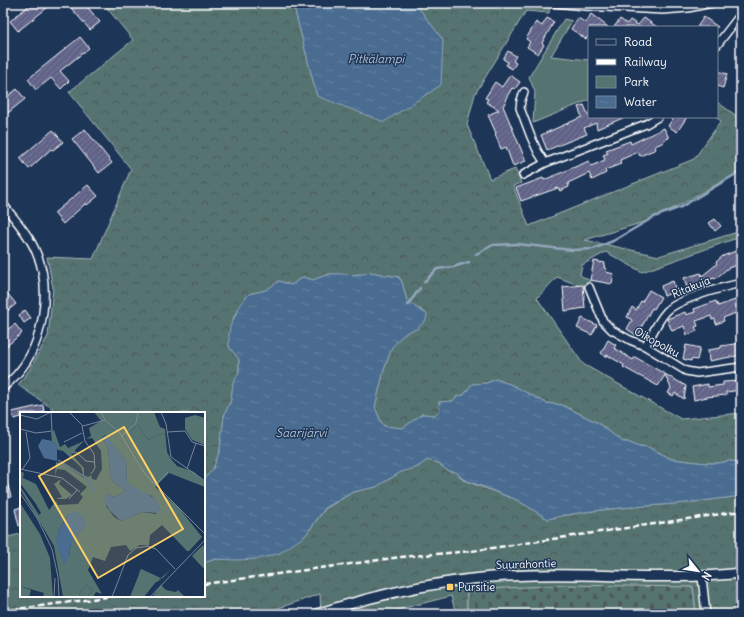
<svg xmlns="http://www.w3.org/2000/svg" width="744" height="617" font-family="Delius,sans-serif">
<defs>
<pattern id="forest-crowns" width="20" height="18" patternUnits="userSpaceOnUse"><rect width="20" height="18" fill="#547371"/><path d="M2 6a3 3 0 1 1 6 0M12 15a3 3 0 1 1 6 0" fill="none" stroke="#4f5a59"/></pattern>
<pattern id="cemetery-stones" width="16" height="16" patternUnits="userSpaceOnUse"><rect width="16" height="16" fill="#547371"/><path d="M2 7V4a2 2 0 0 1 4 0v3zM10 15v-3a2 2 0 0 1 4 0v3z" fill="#4f5a59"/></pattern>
<pattern id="water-ripples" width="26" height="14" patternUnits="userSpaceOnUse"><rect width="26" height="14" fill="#496c90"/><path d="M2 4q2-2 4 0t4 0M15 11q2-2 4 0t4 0" fill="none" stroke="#6482a1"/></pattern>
<pattern id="building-hatch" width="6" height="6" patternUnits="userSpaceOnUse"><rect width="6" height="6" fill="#606287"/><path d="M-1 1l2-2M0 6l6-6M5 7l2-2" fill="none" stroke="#787a99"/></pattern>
</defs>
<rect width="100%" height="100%" fill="#1d3557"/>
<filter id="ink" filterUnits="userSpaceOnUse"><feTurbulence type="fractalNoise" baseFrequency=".025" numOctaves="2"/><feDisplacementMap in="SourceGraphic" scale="8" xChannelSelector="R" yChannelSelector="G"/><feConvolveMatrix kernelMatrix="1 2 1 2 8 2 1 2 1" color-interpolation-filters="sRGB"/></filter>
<g filter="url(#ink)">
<path fill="#547371" stroke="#aab9b8" d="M564,19L572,21L551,56L589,60V100L533,123L535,92L529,77Z"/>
<path fill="url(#forest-crowns)" stroke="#aab9b8" d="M103,3H293L317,96L443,40L415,3H550L549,13L526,11L475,94L467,125L490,179L515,169L521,183L513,186L529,226L694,159L721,121L716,117L717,102L741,119V171L672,209L644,222L585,240L659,256L741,231V241L734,239L642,272L606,252L582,265L580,275L590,281L586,288L557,277L537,298L583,364L652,403L681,419L741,413V462L730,461L718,463H705L672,459L648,447L639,446L630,442H623L598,423L562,405L546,403L512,385L496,379L487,383L472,384L464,395L458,396L453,401L439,402L440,410L435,415L422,414L403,428L384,426L381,422L375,407L384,370L392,346L401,337L409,331L417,328L422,310L408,305L402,282L399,277L370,272L364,275L359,274L354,275L329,274L313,280L303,277L291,285L279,281L266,290L249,294L241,303L233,319L229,347L239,359V372L233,384L231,400L224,416L220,450L213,469L204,479V413H59L18,385L30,369L48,336L53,288L47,257L93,259L131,169L69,92L133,40Z
M427,460L438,463L448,471L456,472L463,480L517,500L548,519C593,508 640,507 686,503C704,501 723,498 741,496V614H696L693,587L467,590V614H456L451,596L397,610L398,614H321L320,594L261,614H3V538L21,534V596H204V563L215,559H224L306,535L325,509L353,492L376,487L401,472L418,467Z"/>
<path fill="url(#cemetery-stones)" stroke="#aab9b8" d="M565,585L693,587L696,614H467V590Z"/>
<path fill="url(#water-ripples)" stroke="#92a7bc" d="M293,3H415L443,40L441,85L384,122L317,96Z
M370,272L398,277L402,282L408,305L413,304L415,307L427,314L426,320L417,329L409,331L401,337L392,347L384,370L375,407L381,422L384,426L403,428L422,414L435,415L440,410L439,402L453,401L457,396L464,395L472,384L487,383L496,379L512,385L546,403L562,405L598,423L623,442H630L639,446L648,447L672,459L705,463H718L730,461L741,462V496C723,498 704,501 686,503C640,507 593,508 548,519L517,500L463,479L456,472L448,471L438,463L427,460L418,467L401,472L376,487L353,492L325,508L306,535L280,553L258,559L237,560L215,559L204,563V479L213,469L220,450L224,416L231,400L233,384L239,372V359L229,347V335L230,327L241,303L249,294L266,290L279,281L291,285L303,277L313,280C319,278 325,275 331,274C344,273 357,277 370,272Z"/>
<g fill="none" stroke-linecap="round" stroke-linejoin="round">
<path stroke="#92a7bc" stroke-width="2.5" d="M476,254L493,245L517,244L572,250L593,249L613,241L654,217L681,207L741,171
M424,282L437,269L453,267L469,262
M408,305L420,288"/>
</g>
<path fill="url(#building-hatch)" stroke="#fff" d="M32,3H53L18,31L10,21Z
M67,3H84L100,22L90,30Z
M591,14L608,27H589V35L586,39L571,29L578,18L586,23Z
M704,17L718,27H697Z
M547,18L554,22L542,43L544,45L538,54L527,47L530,42L526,39L536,22L542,26Z
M644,18L657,27H614L620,19L627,24L630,20L638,25Z
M80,37L89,48L60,71L69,81L61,89L51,78L36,90L28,79Z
M508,51L516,56L513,61L516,63L512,69L506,65L508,62L503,59Z
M717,71L727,74L723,88L717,86Z
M510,75L520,82L515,89L512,88L505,100L506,101L503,106L526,161L513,166L506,147L501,149L495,134L496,133L488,115L499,110L486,102L488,99L485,98L495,82L502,87Z
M17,89L25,99L3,117V100Z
M584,105L589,117H625L597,129L596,123L584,128L587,134L547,150L541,135L582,117L578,107Z
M674,117H687L677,132L668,126Z
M664,128L669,138L663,140L664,142L655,146L656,149L640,156L638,152L620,160L621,164L605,170L606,173L592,180L589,173L568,183L569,187L560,191L558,188L521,201L516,188L543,178L544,180L589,161L591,166L605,160L603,155L608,153L606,150L630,141L631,144Z
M85,129L112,163L99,173L72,139Z
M53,130L63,142L53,150L51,149L29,169L20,158Z
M88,185L98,196L87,205L86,203L63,224L54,213Z
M715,219L721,226L715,231L709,223Z
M741,249V264L728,268L715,279L714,278L687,288L684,278L701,273L702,276L717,264L716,262L723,256Z
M594,261L605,263L604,268L607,269L606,272L614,274L612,284L590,280Z
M673,281L676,291L664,296L661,286Z
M583,285L585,308L565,311L563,287Z
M3,288L16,304L6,312L3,307Z
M649,290L661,297L654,309L652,308L641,328H642L639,334L638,333L636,335L627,329L632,320L627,317L632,307L636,310L641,301L642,302Z
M741,298V311L723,318L724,321L716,324L715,319L712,320L711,316L696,321L698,326L695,327L697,331L687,335L684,326L672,331L667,319L685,312L686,315L695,312L694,309L716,301L718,306Z
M25,310L31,318L24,323L19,315Z
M582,318L597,325L592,335L577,328Z
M15,324L22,333L3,349V333Z
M608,340L616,345L614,348L622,353L633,360L635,357L686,386L684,399L675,393L673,396L668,393L671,388L665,375L658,386L623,367L624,365L607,355L606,357L601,353Z
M741,343V355L709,361L708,350L721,348V346Z
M686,345L700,348L697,360L691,359V361L683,359Z
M741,381V390L726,392V395L707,397L694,400L692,387L708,384V387L723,385V382Z
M43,405L44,412L38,413H21V417L14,419L12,412Z
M3,474H5L11,497L3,499Z
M21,507V525L19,526L15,509Z"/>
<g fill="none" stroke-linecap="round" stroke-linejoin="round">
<g stroke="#fff" stroke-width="10">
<path id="minor" d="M555,3L585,6L663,10L688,8L712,3
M717,45L741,14
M524,92L521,100L520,108L531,137L538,152L545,163
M523,175L545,163L646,124L658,117
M3,204C14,219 29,234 36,252C52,287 44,343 18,373C14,378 8,383 3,388
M589,287L603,321L612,330L630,340L645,346L686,371L697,373L741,367
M645,346C652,335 657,322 666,312C677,299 724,287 741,283
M702,577L706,614"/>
</g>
<g stroke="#fff" stroke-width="12">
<path id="tertiary" d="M317,614C387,591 460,576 534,575C603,573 672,581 741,573"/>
</g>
<use href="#minor" stroke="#1d3557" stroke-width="7"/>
<use href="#tertiary" stroke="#1d3557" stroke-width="9"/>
<path stroke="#fff" stroke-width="2.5" stroke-dasharray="6 3" stroke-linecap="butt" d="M204,584L401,557L472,551L741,511
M3,611L115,596"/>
</g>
</g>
<rect fill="#ffd166" stroke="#1d3557" stroke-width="1.5" x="446" y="583" width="8" height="8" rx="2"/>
<g text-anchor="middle" stroke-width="3" stroke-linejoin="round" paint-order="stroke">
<g font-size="11" fill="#fff" stroke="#1d3557">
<text transform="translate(691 287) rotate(-22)" y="4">Ritakuja</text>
<text transform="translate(657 342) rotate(29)" y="4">Oikopolku</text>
<text transform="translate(526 564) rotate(-2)" y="4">Suurahontie</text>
</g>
<g font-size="11" fill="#fff" stroke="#1d3557" text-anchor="start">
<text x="458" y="591">Pursitie</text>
</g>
<g font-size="12" font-style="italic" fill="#b6c4d3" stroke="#1d3557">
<text x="376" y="63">Pitkälampi</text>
<text x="301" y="437">Saarijärvi</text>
</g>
</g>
<g transform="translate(20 412)">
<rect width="185" height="185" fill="#1d3557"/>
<path d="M175,3L185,6V33L172,28L165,17V6ZM41,67L39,72L52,83L46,87H36L42,85L34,72ZM121,157L140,167L143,166L135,171L124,185H110ZM66,173L73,178L67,185H63L59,182ZM0,174L11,178L9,185H0Z" fill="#547371"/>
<path d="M74,0H134L140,15L145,17L147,40L151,47L157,54L174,60L185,70V75L149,61L135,75L159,96L182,125L169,139H167L142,113L130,123L129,133H120L110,139L106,133L91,135L85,149L73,145L68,158L82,182L76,180L73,185H67L73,178L66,173L59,182L63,185H43L34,134L0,77V74L19,103L21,101L16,92L0,71V59L4,61L3,66L16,72L29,98L36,89L38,93L58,92L63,85L60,82L67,75L45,58L37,57L35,64L36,50L42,51L64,66L61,55L43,39L38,38L32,29L31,20L34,18L40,35L45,32L48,36L64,29L55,38L56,41L51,42L64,56V63L68,65L71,63L72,67L76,68L82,57L81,39L72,26L66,27L71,24L69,16L81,9ZM118,13L128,28L144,21L122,55L104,24ZM85,23L106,49L107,71L122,81L132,84L136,89L140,95L136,102L122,100L101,109L94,105L86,94L87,82L94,85L106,79L91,68L88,37L82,25ZM48,102L51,129L49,144L38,120ZM0,91L20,122L30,146L33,185H23L24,181L0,174ZM183,133L185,137V158L172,144ZM121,157L141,166L150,158L143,166L137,167L119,162ZM141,173L146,178L156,180L158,178L165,185H132Z" fill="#547371" fill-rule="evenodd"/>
<path d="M118,13L128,28L144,21L147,41L122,55L104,24Z" fill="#547371"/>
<path d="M86,23L106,49L107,71L134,86L140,94L138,101L122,100L101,109L90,99L84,89L87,82L94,85L106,79L91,68L88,37L82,25ZM22,27L33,29L37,34V49L24,46L18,34ZM54,99L64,104L66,115L51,129L49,144L44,153L36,130L38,120L48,102Z" fill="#496c90"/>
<path fill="none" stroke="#496c90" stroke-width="2" d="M38,48L65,65L75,80"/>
<path fill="none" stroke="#77869a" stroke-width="1" d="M49,0L63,14L85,8M81,0L85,8L100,21L125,62L185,122M141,0L146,12L151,45L185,69M0,3L17,7L31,0M62,14L65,29L74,42L75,56L71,62M0,17L16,21L32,19L31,0M147,20L165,19L172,30L185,34M102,24L116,11L118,0M44,30L62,21M56,40L66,49L74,50M0,57L42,66L60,80M167,57L176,31M2,58L10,46L6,20M18,63L34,89M136,72L148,60M0,81L17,106L32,137L38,165L39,185M49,87L57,78M34,185L35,166M92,185L108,143L116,136L128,134L136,137L155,157M130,185L185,128"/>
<path fill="#ffd166" fill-opacity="0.15" stroke="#ffd166" stroke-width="2" d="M104,15L163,117L78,166L19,64Z"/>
<rect width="185" height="185" fill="none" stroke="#fff" stroke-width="2"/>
</g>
<rect width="744" height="617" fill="none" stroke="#1d3557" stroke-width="16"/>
<rect x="8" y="8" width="728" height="601" fill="none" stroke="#fff" stroke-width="1.5" filter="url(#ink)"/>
<rect x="588" y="26" width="130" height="92" fill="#1d3557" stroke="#77869a"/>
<rect x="596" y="39" width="20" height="6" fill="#1d3557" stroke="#77869a"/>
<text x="624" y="46" font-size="12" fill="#ffffff">Road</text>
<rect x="596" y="59" width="20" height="6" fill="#ffffff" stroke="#77869a"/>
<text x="624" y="66" font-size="12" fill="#ffffff">Railway</text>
<rect x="596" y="76" width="20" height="12" fill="#547371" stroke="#77869a"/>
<text x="624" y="86" font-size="12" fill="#ffffff">Park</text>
<rect x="596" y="96" width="20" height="12" fill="url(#water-ripples)" stroke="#77869a"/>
<text x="624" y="106" font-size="12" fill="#ffffff">Water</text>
<g transform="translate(698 571) rotate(120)" stroke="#1d3557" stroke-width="3" paint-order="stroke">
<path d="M0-3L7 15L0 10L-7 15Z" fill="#ffffff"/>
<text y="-6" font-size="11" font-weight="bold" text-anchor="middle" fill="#ffffff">N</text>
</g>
</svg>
